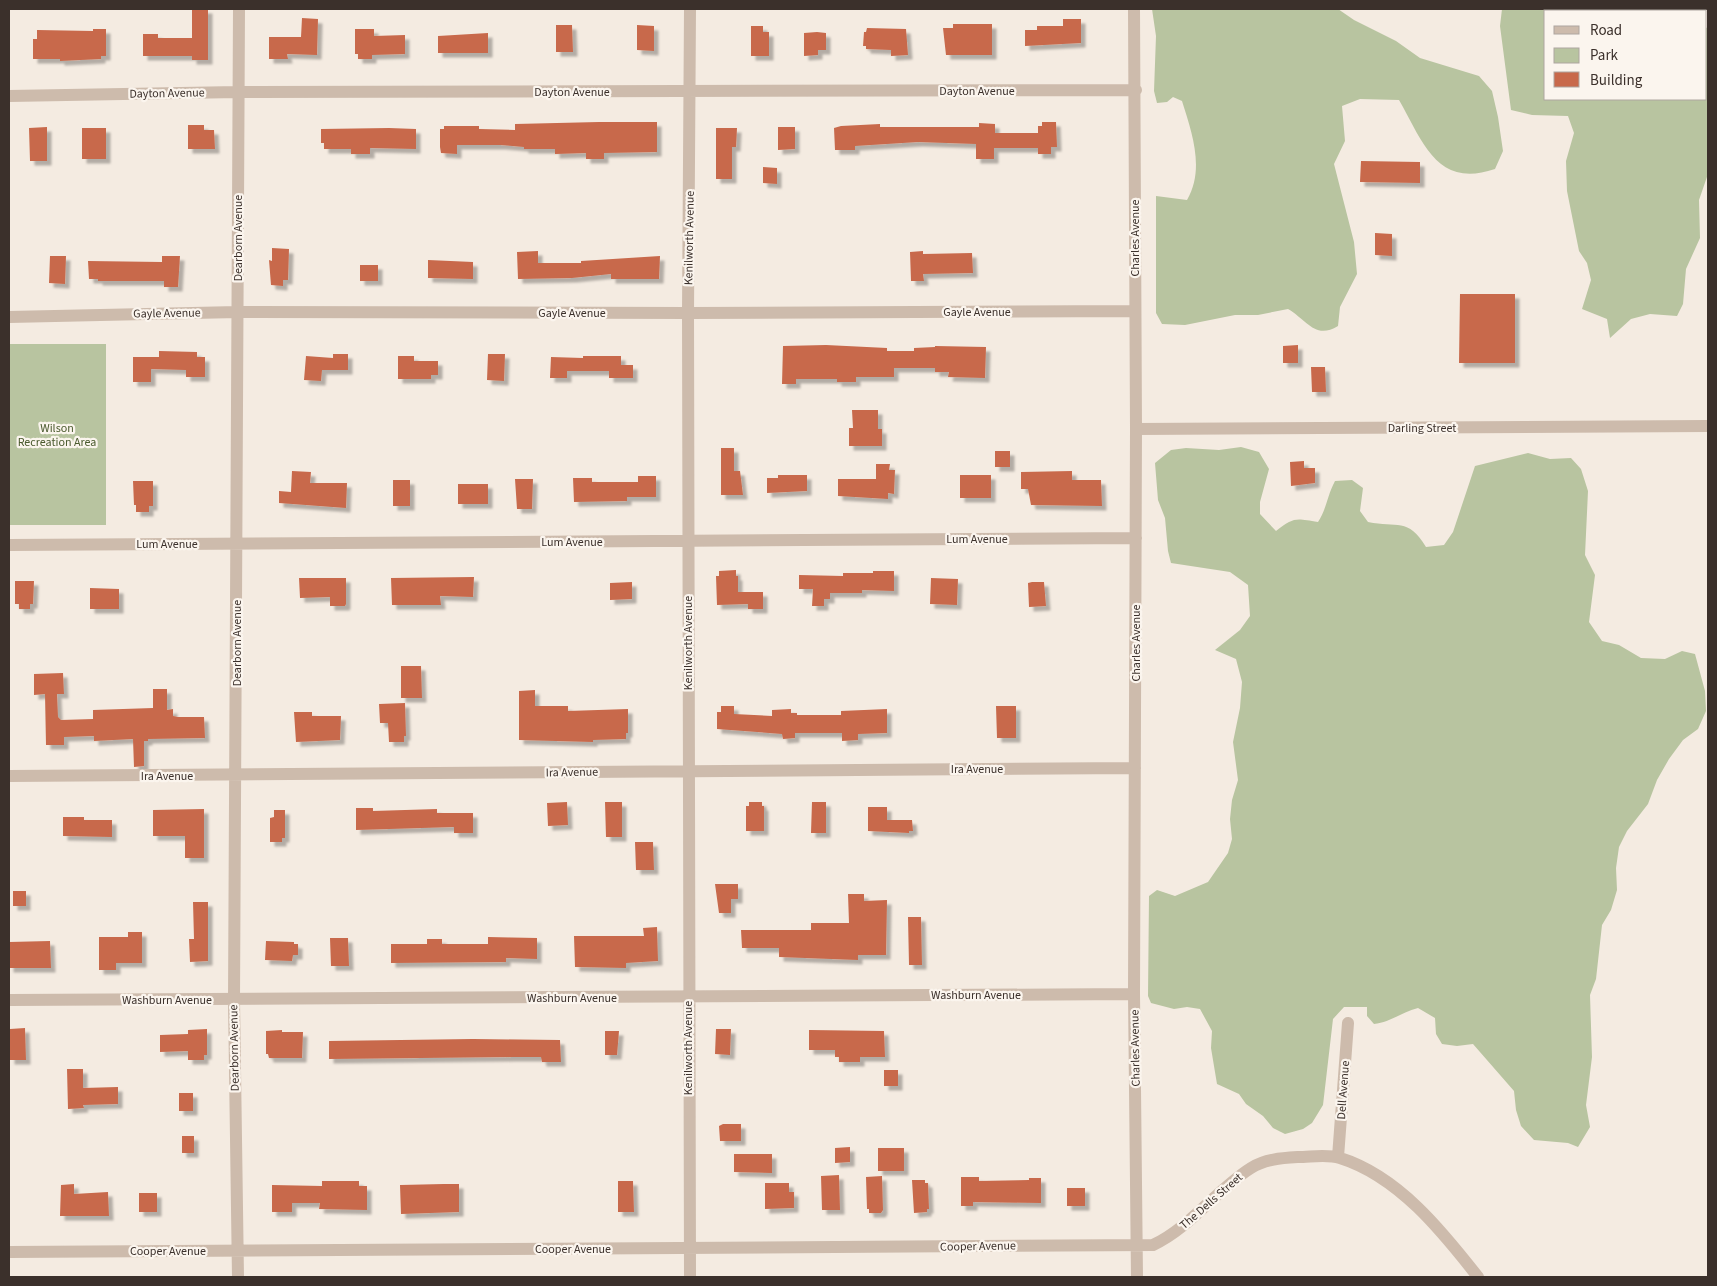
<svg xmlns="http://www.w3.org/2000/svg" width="1717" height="1286" font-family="'Source Sans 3',sans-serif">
<defs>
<filter id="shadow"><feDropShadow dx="4.5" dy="4.5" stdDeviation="1" flood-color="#0004"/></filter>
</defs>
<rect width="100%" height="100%" fill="#f4ebe1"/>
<path fill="#b8c4a0" d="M1152,9H1338L1354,20L1396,41L1420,58L1479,76L1492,91L1498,117L1503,151L1495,169C1437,189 1423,142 1399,100L1360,99L1342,106L1345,141L1334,164L1354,242L1357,274L1340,307L1338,326C1315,340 1307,320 1288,309L1258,315H1235L1185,325L1162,324L1156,313V196L1187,200C1205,169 1192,133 1182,101L1173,97L1167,102L1157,103L1154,91L1156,36Z
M1502,9H1701L1700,11H1546V99H1706V28L1708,27V174L1699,200L1700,238L1686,269L1683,304L1677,316L1650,314L1631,319L1610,338L1607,319L1582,309L1591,280L1587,263L1579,251L1567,191L1566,161L1574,133L1568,116L1532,115L1511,110L1500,26Z
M9,344H106V525H9Z
M1241,447L1259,452L1269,469L1260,502V514L1276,531C1294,517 1295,518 1318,522C1327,508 1327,496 1335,481L1352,480L1363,488L1360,511L1368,522C1397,528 1408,517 1426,547L1444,545L1453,532L1475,466L1528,453L1550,459L1571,458L1581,469L1588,491L1585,555L1595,575L1589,622L1602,641L1619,645L1641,658L1665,659L1682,651L1695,654L1705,691L1706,711L1698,729L1683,740L1669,759L1657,780L1648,804L1627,831L1619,847L1616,868L1617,890L1611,910L1602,925L1596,979L1590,995L1592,1057L1586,1105L1590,1127L1578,1147L1568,1143L1534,1140L1521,1126L1516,1110L1514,1091L1473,1044L1457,1046L1442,1044L1436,1034L1435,1018L1418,1008C1402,1012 1391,1022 1374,1024L1367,1016V1007H1344L1333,1019L1323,1105L1312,1123L1303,1129L1285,1134L1273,1128L1263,1116L1246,1104L1239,1094L1217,1084L1211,1048L1212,1031L1200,1009L1187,1007L1174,1009L1151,1003L1148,996L1149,896L1157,890L1175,896L1208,882L1228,853L1232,839L1230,819L1232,800L1238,780L1233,742L1240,708L1242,682L1236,659L1215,650L1240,630L1250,616L1248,585L1230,572L1171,563L1168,551L1165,518L1158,500L1155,463L1171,450L1186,448L1219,450Z"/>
<path fill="#c8694b" filter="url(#shadow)" d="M192,9H208V60H192V56H143V34H158V38H192Z
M302,18L318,19L317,55L287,54L288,59H269V37H301Z
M1063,19H1081V43L1025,46V30H1037V26H1063Z
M953,24H992V55H946L943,28H953Z
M556,25H572L573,52H556Z
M637,25L654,26V51L637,50Z
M751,26H763V32H769V56H751Z
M867,28L906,29L908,55L891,56V50L866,49V46H863L864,32H866Z
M93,29H106V56H101V59L60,61V59H33V39H37V30L93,31Z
M355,29H374V36L405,35V54L372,55V59H358V54H355Z
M817,32L826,33V50H818V55L804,56V33Z
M488,33V53H438V36Z
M599,122H657V152L604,153V159H586V153L555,154V149H524V147L501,145H457V154L441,153L440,147V129H444V126H479V129L515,130V124Z
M1042,122H1056L1057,147H1051V154H1038V148H994V159H976V144L918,142L855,146V150H835L834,128L841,126L880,124V127H979V123L995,124V133H1038V126H1042Z
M188,125H204V130H214L215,149H188Z
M47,127V161H30L29,128Z
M778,127H795V149L778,150Z
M82,128H106V159H82Z
M389,128L416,129V149L370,148V154H351V149H324V143H321V129Z
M716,128H737L736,147H732V179H716Z
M1361,161L1420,162V183L1360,182Z
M763,167L777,168V184L763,183Z
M1375,233L1392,234V256L1375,255Z
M272,248L289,249L288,280H283V286L271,285L269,260L272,261Z
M538,251V263H581V261L660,256L659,279H611V274L572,278L518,279L517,252Z
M923,251V254L972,253L973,273L923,274L924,281H911L910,252Z
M50,256H66L65,284L49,283Z
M162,256H180L178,287H164V281H98V279H89L88,261L162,262Z
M428,260L473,262V279L428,278Z
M360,265H378V281H360Z
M1460,294H1515V363H1459Z
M826,345L887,348V351H914V348L935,347V346L986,347L985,378L948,377L949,372H935V368H894V377H856V382H837V379H796V384H782L783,346Z
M1298,345V363H1283V346Z
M159,351L197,352V357H205V377H186V370L151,369V382H133V357H159Z
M333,354H348V370H322L321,381L304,380L306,356L333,358Z
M488,354H505L504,381L487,380Z
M398,356H414V361H438V375H431V379H398Z
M583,356H621V365H633V378H609V371H567V378H550L551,357L583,358Z
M1311,367H1325L1326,392H1312Z
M852,410H878V429H882V446H849V428H853Z
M721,448H734V471H740L743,495H721Z
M995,451H1010V467H995Z
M1304,461V468H1315V483L1291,486L1290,462Z
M876,464H890L889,470H895L894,494L888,493V499L838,496V479H876Z
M292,471L311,472L310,483H347L346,508L279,503V491L291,492Z
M1072,471V480H1101L1102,506L1031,505L1028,489H1021V472Z
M778,475H807V491L767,493V478H778Z
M960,475H991V498H960Z
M638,476H656V497H627V501L574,502L573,478H592V482H638Z
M515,479H533L532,509H517Z
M393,480H410V506H393Z
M133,481H153V506H149V512H136V505H134Z
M458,484H488V504H458Z
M736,570V576H738V592H763V609H748V604L717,605L716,576H719V571Z
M873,571H894V591L862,590V593H830V599H824V606H812L813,589H799V575L843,576V573H873Z
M474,577L473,597L440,596L441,605H392L391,578Z
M299,578H346V604L345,606H330V597L300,598Z
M931,578L958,579L957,605L930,604Z
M15,581H34L33,604H30V609H19V604H15Z
M632,582V599L610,600V583Z
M1032,582H1044L1046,606L1029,607L1028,583Z
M90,588L119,589V609H90Z
M401,666H421L422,698H401Z
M63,673L64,694H57L58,717L61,720L93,719V710L153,708V689H167V710L173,709V716L178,717H204L205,738L148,739V741H144V766L134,767L133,739L94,741V736L64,737V745H46L45,694L34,695V674Z
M535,690V706H568V711L628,709V733H626V739L593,740V742L519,740V691Z
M405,703L406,736H404V742H389L388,723H380L379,704Z
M721,706H734V714L772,716V710L791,709V713H797V715H841V711L887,709V733L858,734V740L842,741V733H795V738L783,739L782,734L717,729V712H721Z
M996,706H1016V738H997Z
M294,712H312V716H341L340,740L296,742Z
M567,802L568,825L548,826L547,803Z
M605,802H622V837H606Z
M749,802H762V806H764V831H746V806H749Z
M812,802H826V833H811Z
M868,807H887V820H912L913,831H909V833L868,831Z
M356,808H373V811L437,809V813H473V833H454V827L356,830Z
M204,809V858H185V836H153V810Z
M274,810H285V838H282V842H270V818L274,817Z
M63,817H84V820H112V837L63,836Z
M635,842H653L654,870H636Z
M715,884H738V899H731V913H719Z
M13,891H26V906H13Z
M848,894H864V901L887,900L886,955H858V960L779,957V948H742L741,930H811V923H849Z
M193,902H208V961L190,962L189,939H194Z
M908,917H921L922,965H909Z
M657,927L658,961L626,963V968L575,967L574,936H644L643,928Z
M128,932H142V963H116V970H99V937H128Z
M488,937L537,938V959L506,958V962L391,963V944H427V939H442V944H488Z
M330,938H348L349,966H331Z
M50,941L51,968H9V942Z
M266,941L294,942V944H298V955H293L292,961L265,960Z
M25,1028L26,1060H10V1029Z
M207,1029V1055H204V1060H188V1051L160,1052V1035L188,1034V1030Z
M716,1029H731L730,1055L715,1054Z
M282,1030V1032H303L302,1058H269L268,1054H266V1031Z
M809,1030L884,1031L885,1057H860V1062H839V1057H835V1050H809Z
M605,1031H619L617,1055H605Z
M473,1039L560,1040L561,1062H542L541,1057H512L329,1059V1041Z
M67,1069H83V1088L118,1087V1104L83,1105L84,1108L68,1109Z
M884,1070H898V1086H884Z
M179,1093H193V1111H179Z
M723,1124H741V1141H720L719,1126Z
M182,1136H194V1153H182Z
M850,1147V1162L835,1163V1148Z
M878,1148H904V1171H878Z
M734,1154H772V1173L734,1172Z
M839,1175L840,1210H822L821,1176Z
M882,1176L883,1210L881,1213H869V1209H867L866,1177Z
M961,1177H979V1181L1029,1180V1178H1041V1203L973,1202V1206H961Z
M912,1180H925V1183H928L929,1209H927V1212L914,1213Z
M322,1181H359V1186H367V1210L319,1209L320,1203H292V1212H272V1185L322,1186Z
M618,1181H633L634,1212H618Z
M765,1183H789V1192H794V1208L765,1209Z
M74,1184V1194L108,1192L109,1216H60L61,1185Z
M444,1184H459V1212L401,1214L400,1185Z
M1067,1188H1085V1206H1067Z
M139,1193H157V1212H139Z"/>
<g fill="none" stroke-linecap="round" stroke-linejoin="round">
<path stroke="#cdbbac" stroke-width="12" d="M1134,9L1136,429L1134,994L1137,1277
M9,96L238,92L1136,90
M9,317L238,312L688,313L1135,311
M1136,429L1708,426
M9,545L1136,538
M9,776L1135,768
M9,1000L1134,994
M1338,1157L1348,1023
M9,1252L1153,1245C1191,1227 1216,1190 1251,1168C1265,1159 1282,1158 1298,1157C1311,1157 1328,1154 1340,1158C1398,1176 1442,1231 1478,1277
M238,1277L234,1000L239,9
M690,1277L688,313L690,9"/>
</g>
<g text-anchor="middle" stroke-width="4.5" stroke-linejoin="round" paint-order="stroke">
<g font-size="12" fill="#3b302b" stroke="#fbf5ee">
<text x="977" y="95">Dayton Avenue</text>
<text x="572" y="96">Dayton Avenue</text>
<text transform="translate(167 93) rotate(-1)" y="4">Dayton Avenue</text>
<text transform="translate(238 238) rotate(-90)" y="4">Dearborn Avenue</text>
<text transform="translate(689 238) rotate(-89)" y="4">Kenilworth Avenue</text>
<text transform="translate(1135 238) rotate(-90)" y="4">Charles Avenue</text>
<text x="977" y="316">Gayle Avenue</text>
<text transform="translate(167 313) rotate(-1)" y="4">Gayle Avenue</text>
<text x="572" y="317">Gayle Avenue</text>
<text x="1422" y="432">Darling Street</text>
<text x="977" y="543">Lum Avenue</text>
<text x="572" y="546">Lum Avenue</text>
<text x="167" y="548">Lum Avenue</text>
<text transform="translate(237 643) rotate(-90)" y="4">Dearborn Avenue</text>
<text transform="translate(688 643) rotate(-90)" y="4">Kenilworth Avenue</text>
<text transform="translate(1136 643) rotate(-90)" y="4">Charles Avenue</text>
<text x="977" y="773">Ira Avenue</text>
<text transform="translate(572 772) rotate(-1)" y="4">Ira Avenue</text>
<text x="167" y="780">Ira Avenue</text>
<text x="976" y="999">Washburn Avenue</text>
<text x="572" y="1002">Washburn Avenue</text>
<text x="167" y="1004">Washburn Avenue</text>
<text transform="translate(234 1048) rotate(-91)" y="4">Dearborn Avenue</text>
<text transform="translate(688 1048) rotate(-90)" y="4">Kenilworth Avenue</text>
<text transform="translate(1135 1048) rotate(-91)" y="4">Charles Avenue</text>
<text transform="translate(1343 1090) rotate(-86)" y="4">Dell Avenue</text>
<text transform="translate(1211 1201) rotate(-41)" y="4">The Dells Street</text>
<text transform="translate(978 1246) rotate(-1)" y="4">Cooper Avenue</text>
<text x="573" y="1253">Cooper Avenue</text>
<text x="168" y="1255">Cooper Avenue</text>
</g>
<g font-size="12" fill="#4a5a2e" stroke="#fbf5ee">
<text x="57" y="432">Wilson<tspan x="57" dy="14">Recreation Area</tspan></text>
</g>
</g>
<rect width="1717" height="1286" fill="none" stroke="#3b302b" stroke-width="20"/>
<rect x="1544" y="10" width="162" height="90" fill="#fbf5ee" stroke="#aea6a0"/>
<rect x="1554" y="26" width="25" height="8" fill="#cdbbac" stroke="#aea6a0"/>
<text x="1590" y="35" font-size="15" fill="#3b302b">Road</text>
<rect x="1554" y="48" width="25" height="15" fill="#b8c4a0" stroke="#aea6a0"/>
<text x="1590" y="60" font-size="15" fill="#3b302b">Park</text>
<rect x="1554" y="72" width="25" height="15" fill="#c8694b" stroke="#aea6a0"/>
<text x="1590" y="85" font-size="15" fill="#3b302b">Building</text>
</svg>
